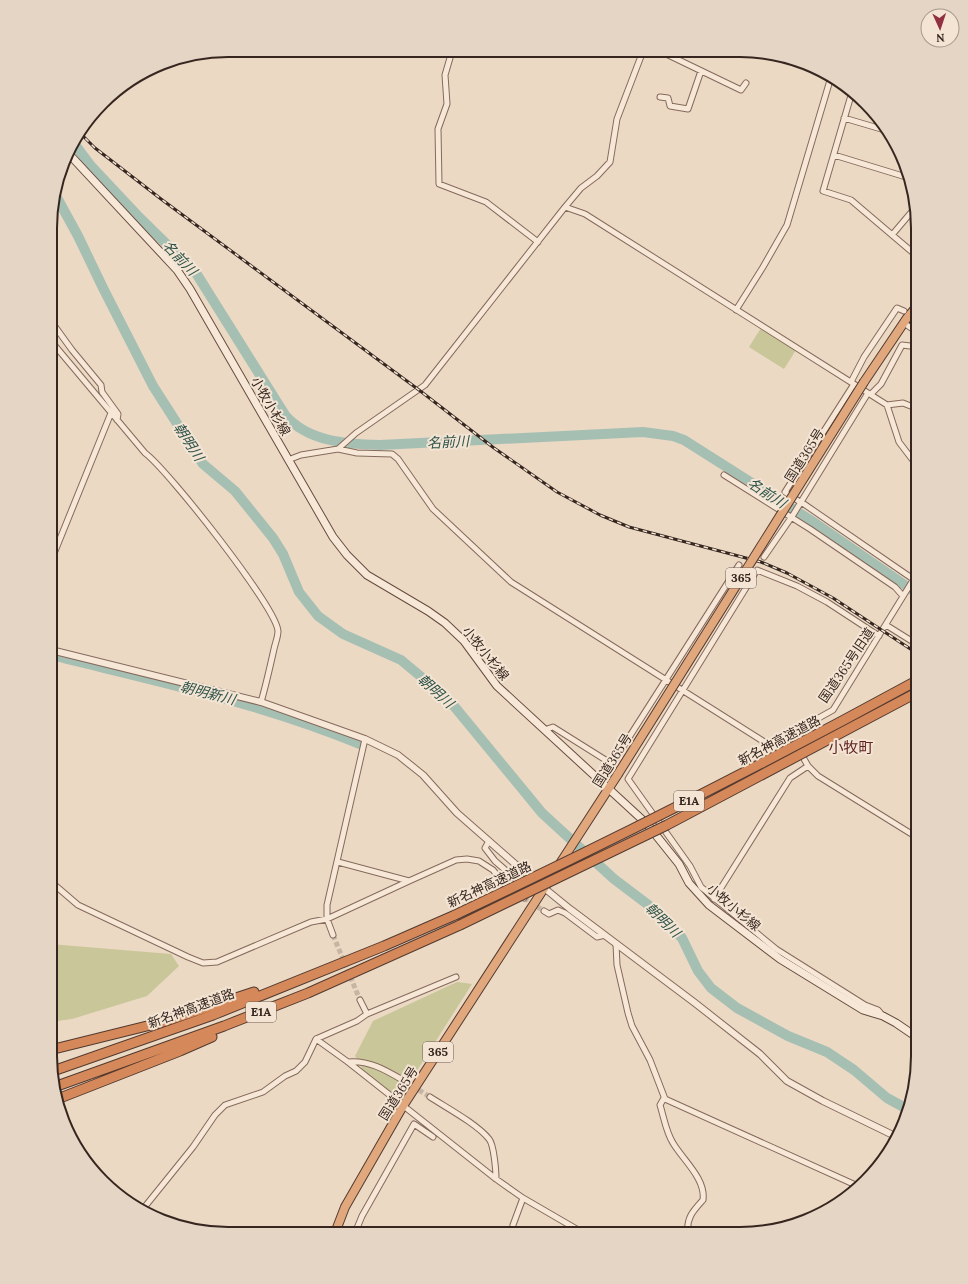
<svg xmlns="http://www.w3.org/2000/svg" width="968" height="1284" font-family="Lora,'Noto Sans JP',serif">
<rect width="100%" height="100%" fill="#ebd9c4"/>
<path fill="#c9c699" d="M761,328L796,350L784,369L749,347Z
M50,944L171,954L179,966L147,996L72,1019L50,1022Z
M457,982L472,984L399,1099L365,1074L355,1056L373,1021Z"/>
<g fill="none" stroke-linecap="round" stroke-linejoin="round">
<path stroke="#a6bfb3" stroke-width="10" d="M73,142L91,166L137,215L196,273L285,415C308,442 347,444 380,445L643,432L673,436L684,440L815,523L918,594
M55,194L78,236L103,288L153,386L203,464L235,491L273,538L283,554L299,592L318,616L343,634L401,660L449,700L542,813L614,879L659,913L682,938L698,971L711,988L737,1008L788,1036L827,1052L854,1070L887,1098L909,1110
M51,655C156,681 261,703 362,745"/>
<path stroke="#c7b5a3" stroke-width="5" stroke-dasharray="5 2.5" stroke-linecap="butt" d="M524,898L544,911
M333,935L360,1000
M406,1082L430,1097"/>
<g stroke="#856a5c" stroke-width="7">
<path id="minor" d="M452,51L445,75L447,104L438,129L439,184L486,202L538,242
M660,51L741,90L746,83
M852,92L823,191L851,200L918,257
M660,97L668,98L670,106L688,109L701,71
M844,118L888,131
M834,155L906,177
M565,207L585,214L887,405L903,403L918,409
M892,235L914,209
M736,310L763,267L787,225L831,77
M917,316L918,317
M51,321L72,350L101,385L102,392L118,414L117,420
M904,323L918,333
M51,341L145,453C168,470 276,607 278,631C278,637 275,644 274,649C270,667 266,685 261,702
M851,382L864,357L897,308L904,311
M871,394L881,384L902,345L918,347
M887,405L899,442L918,467
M338,449L357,453L392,454L398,459L433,509L511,582L766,743L771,744L790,734
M288,460L301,455L338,449L356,433L425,385L565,207L581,188L597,176L610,162L617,119L643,51
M724,475L810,529L895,587L903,596
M800,502L785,492L854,384
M801,502L913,579
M764,557L793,515L868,393
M51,561L111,413
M886,625L918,645
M879,636L827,602L797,586L757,570L628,779L690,866L701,887L776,949L865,1005L878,1010L883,1016
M544,730L553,727L612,764L739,565
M918,838L818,776L808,766L790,734L833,710L918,572
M338,862L409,881L456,860L467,859L479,861L493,870L506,886L524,898L525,887L495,861L485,848L489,841
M50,881L78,905L188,957L203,963L217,962L311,922L327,919L409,881
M714,899L790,778L808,766
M544,911L549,914L558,910L565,913L597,937L605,935
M333,935L327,919V905L365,739
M616,944L617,965L628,1013L632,1026L650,1060L665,1099L860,1187
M360,1000L367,1014
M316,1039L348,1062L496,1179L523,1198L585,1234
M348,1062C370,1060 387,1071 406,1082
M430,1097C447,1108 477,1124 489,1139C494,1145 496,1171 496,1179
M664,1098L660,1105C664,1118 666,1132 673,1143C683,1160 706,1179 703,1200C693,1211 686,1218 688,1234
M143,1209L193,1147L215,1115L225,1105L263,1092L285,1076L296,1071L305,1062L316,1039L357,1021L367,1014L456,977
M355,1233L362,1216L414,1124L433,1137
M512,1233L513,1225L523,1198"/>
</g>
<g stroke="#856a5c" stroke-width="8">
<path id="tertiary" d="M51,650L261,702L365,739L398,755L423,775L457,813L522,870L570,909L695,1003L760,1054L787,1081L823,1101L897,1137"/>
</g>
<g stroke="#674c3f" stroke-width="9">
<path id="secondary" d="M69,154L177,270L190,289L333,537L347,555L367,575L428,611L445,623L464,641L497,686L647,824L679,864L689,883L709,905L780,959L863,1010L883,1016L896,1023L918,1038"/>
</g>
<g stroke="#533a30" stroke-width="10">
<path id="trunk" d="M864,382L907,318L918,305
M335,1233L345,1207L403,1106L618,774"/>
</g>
<g stroke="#533a30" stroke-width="11">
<path id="motorway" d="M50,1050L163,1022L254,992
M53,1071L213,1015L384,946L455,915
M57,1086L224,1026L308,993L460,925
M60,1098L180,1051L212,1037"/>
</g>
<use href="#minor" stroke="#f7e7d7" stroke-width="5"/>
<use href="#tertiary" stroke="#f7e7d7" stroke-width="6"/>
<use href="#secondary" stroke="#f7e7d7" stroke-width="7"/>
<use href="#trunk" stroke="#e0a87c" stroke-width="8"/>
<use href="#motorway" stroke="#d5895a" stroke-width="9"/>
<g stroke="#36261f" stroke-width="3">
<path id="rail" d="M79,132L95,148L161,199L419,390L494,448L557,492L600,515L629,527L761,562L787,573L833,598L918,654"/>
</g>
<use href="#rail" stroke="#f3e4d3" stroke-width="1.5" stroke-dasharray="4.5" stroke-linecap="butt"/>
<g stroke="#533a30" stroke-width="10" stroke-linecap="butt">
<path id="trunk-bridge" d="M618,774L864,382"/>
</g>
<g stroke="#533a30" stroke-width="11" stroke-linecap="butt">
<path id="motorway-bridge" d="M455,915C612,841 766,763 918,680
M460,925L667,825L918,692"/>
</g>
<use href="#trunk-bridge" stroke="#e0a87c" stroke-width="8"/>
<use href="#motorway-bridge" stroke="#d5895a" stroke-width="9"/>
</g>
<g text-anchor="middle" stroke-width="4" stroke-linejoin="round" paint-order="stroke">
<g fill="#f3e4d3" stroke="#6f5f55" stroke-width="1">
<rect x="726" y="568" width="30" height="20" rx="3"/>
<rect x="674" y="791" width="30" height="20" rx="3"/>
<rect x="246" y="1002" width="30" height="20" rx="3"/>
<rect x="423" y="1042" width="30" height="20" rx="3"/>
</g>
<g font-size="12" font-weight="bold" fill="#36261f">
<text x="741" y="582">365</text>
<text x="689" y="805">E1A</text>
<text x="261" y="1016">E1A</text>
<text x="438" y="1056">365</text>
</g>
<g font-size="13" fill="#36261f" stroke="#f3e4d3">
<text transform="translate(271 406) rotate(60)" y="5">小牧小杉線</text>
<text transform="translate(804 455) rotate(-58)" y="5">国道365号</text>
<text transform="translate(486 653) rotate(51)" y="5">小牧小杉線</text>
<text transform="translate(846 665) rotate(-56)" y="5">国道365号旧道</text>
<text transform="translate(779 740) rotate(-28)" y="5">新名神高速道路</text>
<text transform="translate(612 760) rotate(-58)" y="5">国道365号</text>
<text transform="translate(489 884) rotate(-25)" y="5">新名神高速道路</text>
<text transform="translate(734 907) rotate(40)" y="5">小牧小杉線</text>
<text transform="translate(191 1008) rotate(-20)" y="5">新名神高速道路</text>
<text transform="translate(398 1093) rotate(-58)" y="5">国道365号</text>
</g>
<g font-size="14" font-style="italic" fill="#2f544b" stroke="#f3e4d3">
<text transform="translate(180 258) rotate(46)" y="5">名前川</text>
<text transform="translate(189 442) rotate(57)" y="5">朝明川</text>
<text transform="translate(448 442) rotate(-3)" y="5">名前川</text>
<text transform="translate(767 493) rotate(33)" y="5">名前川</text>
<text transform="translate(436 691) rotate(42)" y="5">朝明川</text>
<text transform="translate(208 693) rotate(14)" y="5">朝明新川</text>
<text transform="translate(663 920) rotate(44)" y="5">朝明川</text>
</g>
<g font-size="15" fill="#602321" stroke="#f3e4d3">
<text x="851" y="753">小牧町</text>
</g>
</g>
<path d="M0 0H968V1284H0ZM228 57H740A171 171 0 0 1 911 228V1056A171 171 0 0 1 740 1227H228A171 171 0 0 1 57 1056V228A171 171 0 0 1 228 57Z" fill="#e4d5c5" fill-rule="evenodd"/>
<path fill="none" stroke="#36261f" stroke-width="2" d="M228 57H740A171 171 0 0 1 911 228V1056A171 171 0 0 1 740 1227H228A171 171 0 0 1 57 1056V228A171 171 0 0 1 228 57Z"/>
<g transform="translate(940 28) rotate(177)"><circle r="19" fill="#f3e4d3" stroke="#a7988b"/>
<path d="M0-3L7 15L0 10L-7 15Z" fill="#903041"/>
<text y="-6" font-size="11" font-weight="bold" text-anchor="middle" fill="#36261f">N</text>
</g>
</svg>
